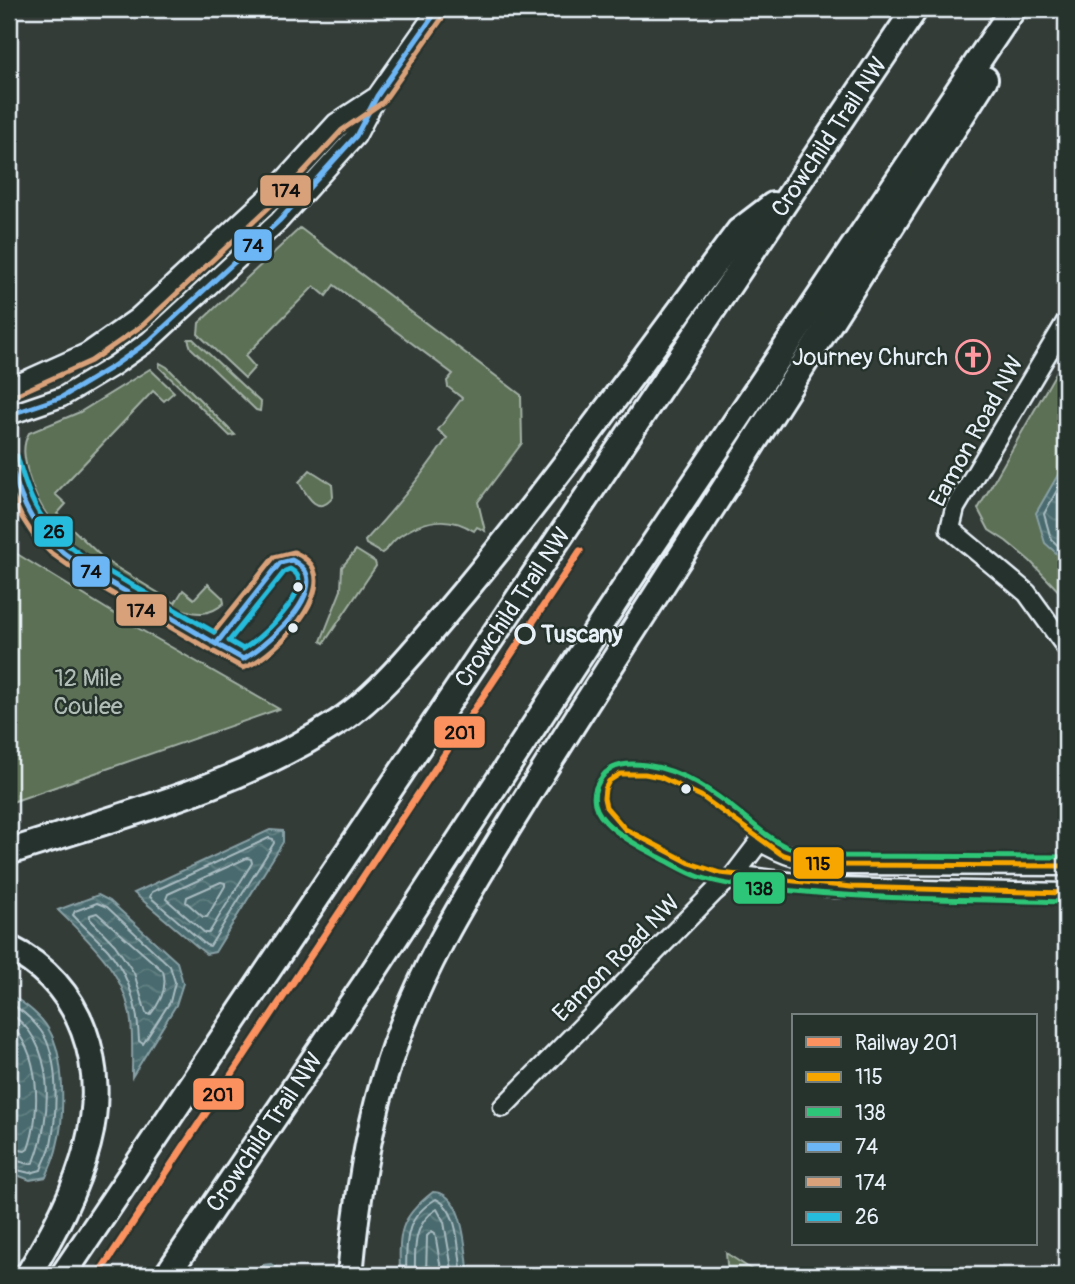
<svg xmlns="http://www.w3.org/2000/svg" width="1075" height="1284" font-family="Pangolin,sans-serif">
<defs>
<pattern id="water-waves" width="16" height="10" patternUnits="userSpaceOnUse" patternTransform="scale(1.75)"><rect width="16" height="10" fill="#486a6e"/><path d="M0 5q4-4 8 0t8 0" fill="none" stroke="#628083"/></pattern>
</defs>
<rect width="100%" height="100%" fill="#343c38"/>
<filter id="ink" filterUnits="userSpaceOnUse"><feTurbulence type="fractalNoise" baseFrequency=".0143" numOctaves="2"/><feDisplacementMap in="SourceGraphic" scale="14" xChannelSelector="R" yChannelSelector="G"/><feConvolveMatrix kernelMatrix="1 2 1 2 8 2 1 2 1" color-interpolation-filters="sRGB"/></filter>
<g filter="url(#ink)">
<path fill="#5c7054" stroke="#a2b0a6" stroke-width="2" d="M300,228L521,395L522,443L478,502L485,531L477,527L474,531C448,514 421,520 397,538C391,543 388,549 382,553L366,544L365,541C395,508 423,475 447,438L438,430L462,398L448,387L447,381L453,374L334,285L326,296L314,286L245,356L255,367L245,378L198,334L199,323Z
M188,339H193L261,403L260,411L256,410L191,348Z
M1066,355V599L1030,561L1006,541L989,530L978,509Z
M160,363L167,367L235,435L230,436L159,367Z
M150,369L174,392L164,401L153,391L55,494L66,504L57,514L106,561L175,603L183,590L194,599L208,584L223,598L224,603C210,616 196,615 179,608C118,574 48,548 28,474C25,459 21,447 29,433L80,412Z
M310,470L332,484L333,497C318,517 307,496 299,482Z
M9,549L136,627L279,709L9,803Z
M356,550L375,562L376,566L324,643L321,641L341,590L342,567Z
M726,1253L760,1275H728Z"/>
<path fill="url(#water-waves)" stroke="#88a0a5" stroke-width="2" d="M1066,461V562L1045,543L1036,513Z
M270,830L283,831V842L215,952L206,954L134,893Z
M98,895L110,901L177,962L183,983L176,1005L132,1077C132,1059 133,1040 131,1022C126,973 91,943 58,910Z
M9,994C24,1003 40,1014 49,1030C65,1057 65,1116 57,1146C55,1157 50,1167 46,1177L30,1180L9,1172Z
M433,1192C465,1192 465,1251 469,1275H400C399,1233 398,1219 433,1192Z
M271,1264L279,1269V1275H256L263,1265Z"/>
<g fill="none" stroke-linecap="round" stroke-linejoin="round">
<path stroke="#a8bbc1" stroke-width="2" d="M1066,474L1044,514L1051,539L1066,553
M269,838L273,839L274,843L210,946L206,945L150,897L152,892Z
M247,858L251,859L252,863L209,933H205L166,899L168,894Z
M221,882L225,883V886L207,917H203L186,902L187,897Z
M97,903L107,907L170,966L175,982L170,1002L143,1044L139,1041C138,1008 130,976 108,950C97,938 84,927 73,915L75,911Z
M97,913L163,971C168,988 161,1002 150,1015L146,1013L134,973L115,945L90,919V915Z
M9,1003C22,1010 32,1019 41,1031C60,1057 57,1114 51,1144C49,1153 44,1161 41,1170L30,1173L9,1168
M9,1013C57,1042 52,1116 34,1162L30,1164L9,1159
M9,1025C41,1049 41,1114 28,1149L25,1151L9,1148
M406,1275C407,1241 403,1219 436,1199C460,1210 458,1252 462,1275
M415,1275C415,1250 412,1224 437,1209L444,1222L453,1275
M426,1275L427,1236L432,1231L435,1233L442,1275"/>
<g stroke="#e8f1f8" stroke-width="23">
<path id="minor" d="M1066,322L955,508L950,529L1027,593L1066,647
M9,388L87,353L137,318L272,193L336,123L374,98
M9,415L62,397L112,367L149,341L279,221L356,136L377,96L438,9
M734,875L835,888L1066,893
M503,1107L714,892L734,875L760,841C784,856 805,861 833,865L1066,866"/>
</g>
<g stroke="#e8f1f8" stroke-width="30">
<g id="highway">
<path d="M9,852C121,815 238,787 338,722C382,694 429,633 463,593C560,476 648,353 739,231L773,205"/>
<path d="M9,948C83,984 108,1067 88,1144C76,1191 53,1234 28,1275"/>
<path id="s1" d="M63,1275L915,9"/>
<path id="s2" d="M167,1275L373,972L638,567L1013,9"/>
<path d="M350,1275C356,1209 365,1143 384,1079C412,982 466,895 519,810C566,734 615,659 663,584C771,416 878,248 985,79"/>
</g>
</g>
<use href="#minor" stroke="#26332d" stroke-width="18"/>
<use href="#highway" stroke="#26332d" stroke-width="24"/>
<g stroke="#26332d" stroke-width="10">
<path id="bus-1" d="M1066,866L833,865L800,860L781,854L701,796L660,777L645,774H620L609,781L605,789L604,798L606,807L625,829L690,863L720,873L851,887L1066,893"/>
</g>
<g stroke="#26332d" stroke-width="10">
<path id="bus-2" d="M1066,902C975,899 885,900 795,891C763,888 730,887 700,877C685,872 672,863 657,856C632,842 573,815 602,777C612,763 630,763 646,765C683,770 715,793 743,816C757,827 770,840 787,847C801,853 818,854 834,856L1066,857"/>
</g>
<g stroke="#26332d" stroke-width="10">
<path id="bus-3" d="M9,415L62,397L112,367L149,341L279,221L356,136L377,96L438,9
M9,458C16,484 24,510 41,531C64,559 98,575 128,593C158,610 187,627 216,644
M292,560C298,564 305,568 307,575C315,604 264,647 243,659L216,644L280,563Z"/>
</g>
<g stroke="#26332d" stroke-width="10">
<path id="bus-4" d="M13,396L91,361L143,325L278,199L342,130L383,102L445,14
M9,489L21,516L34,536L51,553L89,580L210,650
M214,652L243,668C271,659 327,602 314,570C311,561 302,556 294,552L274,557L214,632"/>
</g>
<g stroke="#26332d" stroke-width="10">
<path id="bus-5" d="M17,456C24,480 31,504 47,524C68,551 101,567 130,584C158,600 186,616 214,632
M290,569C293,571 297,573 298,577C306,597 258,641 243,649L229,641L285,571Z"/>
</g>
<use href="#bus-1" stroke="#f7a600" stroke-width="5"/>
<use href="#bus-2" stroke="#2dc577" stroke-width="5"/>
<use href="#bus-3" stroke="#6db6f5" stroke-width="5"/>
<use href="#bus-4" stroke="#d9a179" stroke-width="5"/>
<use href="#bus-5" stroke="#26bcdd" stroke-width="5"/>
<g stroke="#26332d" stroke-width="12">
<path id="rail-1" d="M98,1275L580,551"/>
</g>
<use href="#rail-1" stroke="#fa915f" stroke-width="7"/>
</g>
</g>
<defs>
<g id="church-ring" transform="scale(1.75)"><circle r="9.5" fill="#26332d" stroke="#ff9aa2" stroke-width="1.5"/><path d="M-1.2-6h2.4v3.5h3.3v2.4h-3.3V6h-2.4V-.1h-3.3v-2.4h3.3Z" fill="#ff9aa2"/></g>
</defs>
<g fill-rule="evenodd">
<use href="#church-ring" x="973" y="357"/>
</g>
<g fill="#e8f1f8" stroke="#26332d" stroke-width="2.5">
<circle cx="298" cy="587" r="6"/>
<circle cx="293" cy="628" r="6"/>
<circle cx="686" cy="789" r="6"/>
</g>
<circle fill="#26332d" stroke="#e8f1f8" stroke-width="3.5" cx="525" cy="634" r="9"/>
<g text-anchor="middle" stroke-width="5" stroke-linejoin="round" paint-order="stroke">
<g font-size="24" fill="#e8f1f8" stroke="#26332d">
<text dy="8" stroke="none"><textPath href="#s1" startOffset="1372">Crowchild Trail NW</textPath></text>
<text transform="translate(976 431) rotate(-61)" y="8">Eamon Road NW</text>
<text dy="8" stroke="none"><textPath href="#s1" startOffset="805">Crowchild Trail NW</textPath></text>
<text transform="translate(616 958) rotate(-45)" y="8">Eamon Road NW</text>
<text dy="8" stroke="none"><textPath href="#s2" startOffset="173">Crowchild Trail NW</textPath></text>
</g>
<g font-size="24" fill="#e8f1f8" stroke="#26332d" text-anchor="end">
<text x="948" y="365">Journey Church</text>
</g>
<g font-size="24" font-weight="bold" fill="#e8f1f8" stroke="#26332d" text-anchor="start">
<text x="541" y="642">Tuscany</text>
</g>
<g font-size="24" fill="#b0bdb6" stroke="#26332d">
<text x="88" y="686">12 Mile<tspan x="88" dy="28">Coulee</tspan></text>
</g>
</g>
<g stroke="#26332d" stroke-width="2.5">
<rect x="259" y="174" width="53" height="33" rx="7" fill="#d9a179"/>
<rect x="233" y="228" width="40" height="34" rx="7" fill="#6db6f5"/>
<rect x="33" y="515" width="41" height="33" rx="7" fill="#26bcdd"/>
<rect x="71" y="555" width="40" height="33" rx="7" fill="#6db6f5"/>
<rect x="115" y="593" width="53" height="34" rx="7" fill="#d9a179"/>
<rect x="433" y="715" width="53" height="34" rx="7" fill="#fa915f"/>
<rect x="792" y="846" width="53" height="34" rx="7" fill="#f7a600"/>
<rect x="732" y="871" width="54" height="34" rx="7" fill="#2dc577"/>
<rect x="192" y="1077" width="53" height="34" rx="7" fill="#fa915f"/>
</g>
<g font-size="19" text-anchor="middle" font-weight="bold" fill="#111">
<text x="286" y="197">174</text>
<text x="253" y="252">74</text>
<text x="54" y="538">26</text>
<text x="91" y="578">74</text>
<text x="141" y="617">174</text>
<text x="460" y="739">201</text>
<text x="818" y="870">115</text>
<text x="759" y="895">138</text>
<text x="218" y="1101">201</text>
</g>
<rect width="1075" height="1284" fill="none" stroke="#26332d" stroke-width="35"/>
<rect x="18" y="18" width="1040" height="1249" fill="none" stroke="#e8f1f8" stroke-width="2.5" filter="url(#ink)"/>
<rect x="792" y="1014" width="245" height="231" fill="#26332d" stroke="#747f7e" stroke-width="2"/>
<rect x="806" y="1037" width="35" height="10" fill="#fa915f" stroke="#747f7e" stroke-width="2"/>
<text x="855" y="1050" font-size="21" fill="#e8f1f8">Railway 201</text>
<rect x="806" y="1072" width="35" height="10" fill="#f7a600" stroke="#747f7e" stroke-width="2"/>
<text x="855" y="1084" font-size="21" fill="#e8f1f8">115</text>
<rect x="806" y="1107" width="35" height="10" fill="#2dc577" stroke="#747f7e" stroke-width="2"/>
<text x="855" y="1120" font-size="21" fill="#e8f1f8">138</text>
<rect x="806" y="1142" width="35" height="10" fill="#6db6f5" stroke="#747f7e" stroke-width="2"/>
<text x="855" y="1154" font-size="21" fill="#e8f1f8">74</text>
<rect x="806" y="1177" width="35" height="10" fill="#d9a179" stroke="#747f7e" stroke-width="2"/>
<text x="855" y="1190" font-size="21" fill="#e8f1f8">174</text>
<rect x="806" y="1212" width="35" height="10" fill="#26bcdd" stroke="#747f7e" stroke-width="2"/>
<text x="855" y="1224" font-size="21" fill="#e8f1f8">26</text>
</svg>
